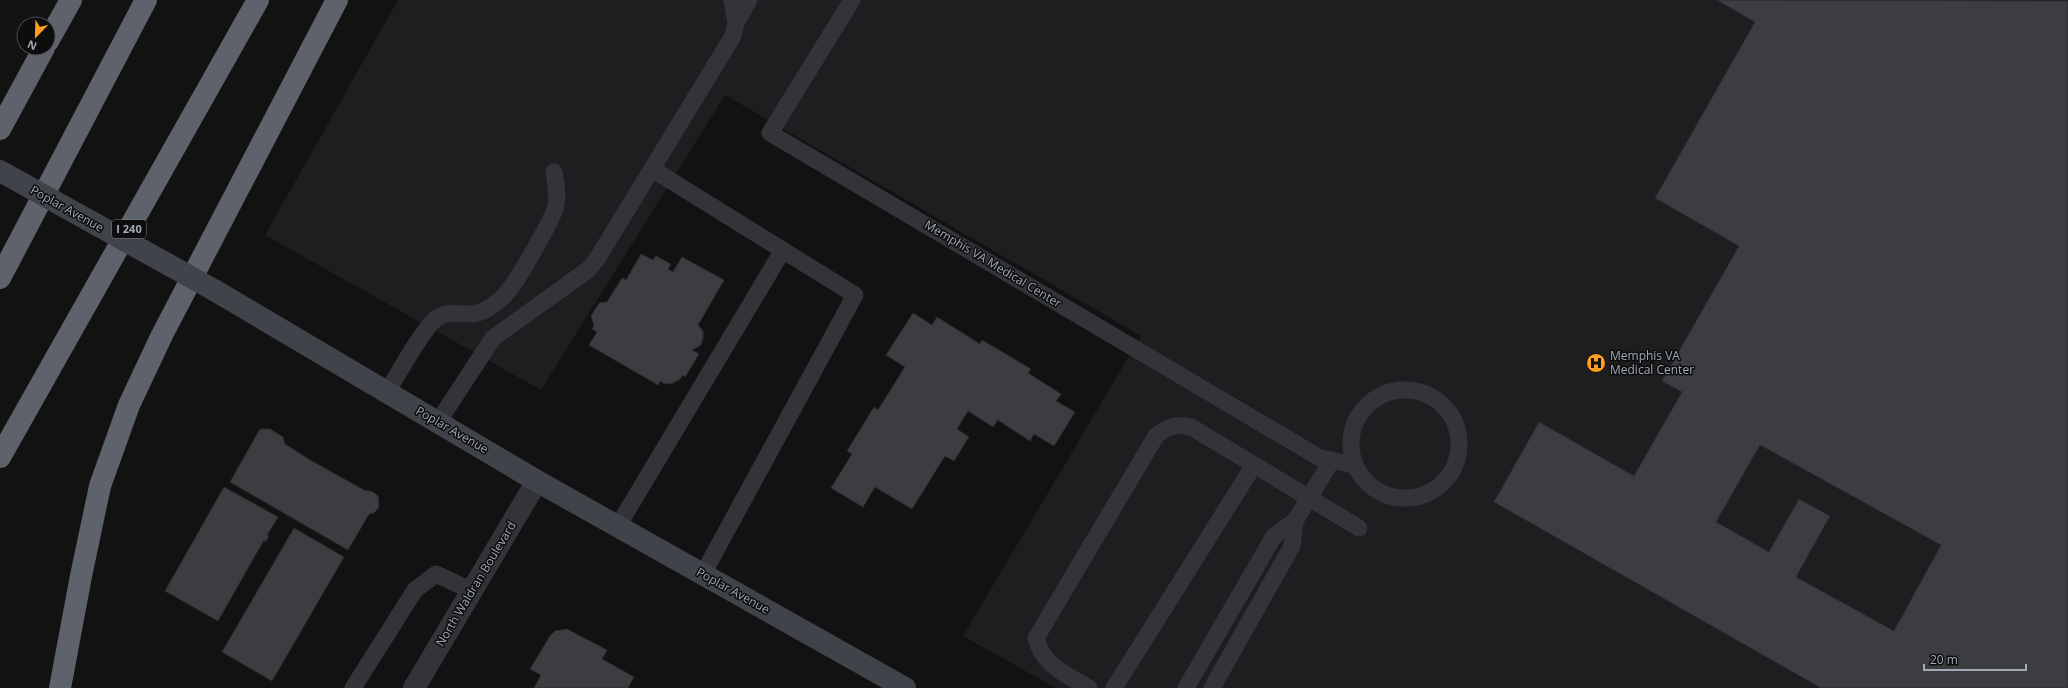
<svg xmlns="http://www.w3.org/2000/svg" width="2068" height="688" font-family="'Open Sans',sans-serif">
<rect width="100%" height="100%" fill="#121213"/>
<path fill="#1e1e20" d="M398,0H2068V688H1056L963,636L1141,336L725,95L541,390L265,235Z"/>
<path fill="#3c3d41" stroke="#2c2c30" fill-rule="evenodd" d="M1717,0L2068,1V688H1821L1494,502L1539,422L1634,476L1682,392L1662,381L1739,246L1655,198L1755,22ZM1760,445L1941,545L1894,631L1796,577L1830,516L1799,499L1769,552L1716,522Z
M641,254L653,260L656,256L671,264L668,269L673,272L682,257L724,280L698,325L703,331V339L700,346L692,350L699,354L685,377L683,375L679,380L673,383L665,384L660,381L658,385L589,345L597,332L592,329L594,326L591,316L599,303L607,302L622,278L626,280Z
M913,313L932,325L937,317L980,344L982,340L1031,369L1028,373L1061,394L1056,401L1075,412L1054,446L1034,434L1030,441L998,420L993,427L968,411L957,429L969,437L954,461L945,456L912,509L875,487L863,507L831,488L852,454L847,451L874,407L878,410L905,367L886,355Z
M260,429H270L283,437L285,444L310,460L364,490L373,492L378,496L379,507L374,513L369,514L348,550L230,482Z
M224,487L278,517L267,535L269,536L265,542L264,540L218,621L165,591Z
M294,528L344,557L272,681L222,652Z
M567,629L607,650L602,659L634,677L628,688H534L541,675L530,669L550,636L555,631Z"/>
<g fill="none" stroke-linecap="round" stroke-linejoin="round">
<path stroke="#333439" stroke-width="17" d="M852,0L770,133L1320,458L1354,465
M736,23L749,0
M652,169L855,295L703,574
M1351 444a54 54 0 1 1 108 0a54 54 0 1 1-108 0Z
M387,392C397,376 425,325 438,317C451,309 470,318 483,311C493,306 502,299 509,290C518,279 554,218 556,205C558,193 556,183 554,172
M438,422L493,338L589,269L597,259L733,36L736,23L732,0
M618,526L783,250
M353,688L415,590L436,574L472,591
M1089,688C1067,675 1042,665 1036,638L1156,436C1168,426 1175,424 1191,427L1359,528
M1114,688L1254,465
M1186,688L1274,536L1295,521L1332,460
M1212,688L1292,546L1295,521"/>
<path stroke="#333439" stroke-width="22" d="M414,688L537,481"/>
<path stroke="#404349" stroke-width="22" d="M214,290L537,481L905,688"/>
<path stroke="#5e626a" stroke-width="22" d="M48,41L71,0
M0,129L44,48
M0,278L146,0
M0,457L258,0
M60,688L81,576L100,486L129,405L162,335L337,0"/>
<path stroke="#404349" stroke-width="22" d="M0,171L214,290"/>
</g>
<defs>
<g id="hospital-disc" transform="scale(1)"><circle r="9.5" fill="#fc9d21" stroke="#0d0d0e"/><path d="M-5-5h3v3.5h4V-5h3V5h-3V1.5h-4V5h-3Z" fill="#111"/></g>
</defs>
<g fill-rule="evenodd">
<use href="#hospital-disc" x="1596" y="363"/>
</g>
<g text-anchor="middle" stroke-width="3" stroke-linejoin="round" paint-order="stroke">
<rect fill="#0d0d0e" stroke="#757b83" stroke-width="1" x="112" y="220" width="34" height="18" rx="3"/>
<g font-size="11" font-weight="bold" fill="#a2aab5">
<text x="129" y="233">I 240</text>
</g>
<g font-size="12" fill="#a2aab5" stroke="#0d0d0e">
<text transform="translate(67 209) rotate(29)" y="4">Poplar Avenue</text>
<text transform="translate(993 264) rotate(31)" y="4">Memphis VA Medical Center</text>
<text transform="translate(452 430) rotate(30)" y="4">Poplar Avenue</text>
<text transform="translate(476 584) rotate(-59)" y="4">North Waldran Boulevard</text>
<text transform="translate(733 591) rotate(29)" y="4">Poplar Avenue</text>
</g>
<g font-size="12" fill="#a2aab5" stroke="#0d0d0e" text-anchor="start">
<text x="1610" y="360">Memphis VA<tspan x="1610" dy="14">Medical Center</tspan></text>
</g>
</g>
<g transform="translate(36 36) rotate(203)"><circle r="19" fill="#0d0d0e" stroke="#494c51"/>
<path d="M0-3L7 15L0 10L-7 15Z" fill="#fc9d21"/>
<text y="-6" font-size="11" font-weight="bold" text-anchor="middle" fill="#a2aab5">N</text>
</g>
<path d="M1924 664v6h102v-6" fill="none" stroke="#a2aab5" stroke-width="2"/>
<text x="1930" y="664" font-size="12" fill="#a2aab5" stroke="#0d0d0e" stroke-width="3" paint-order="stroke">20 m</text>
</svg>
